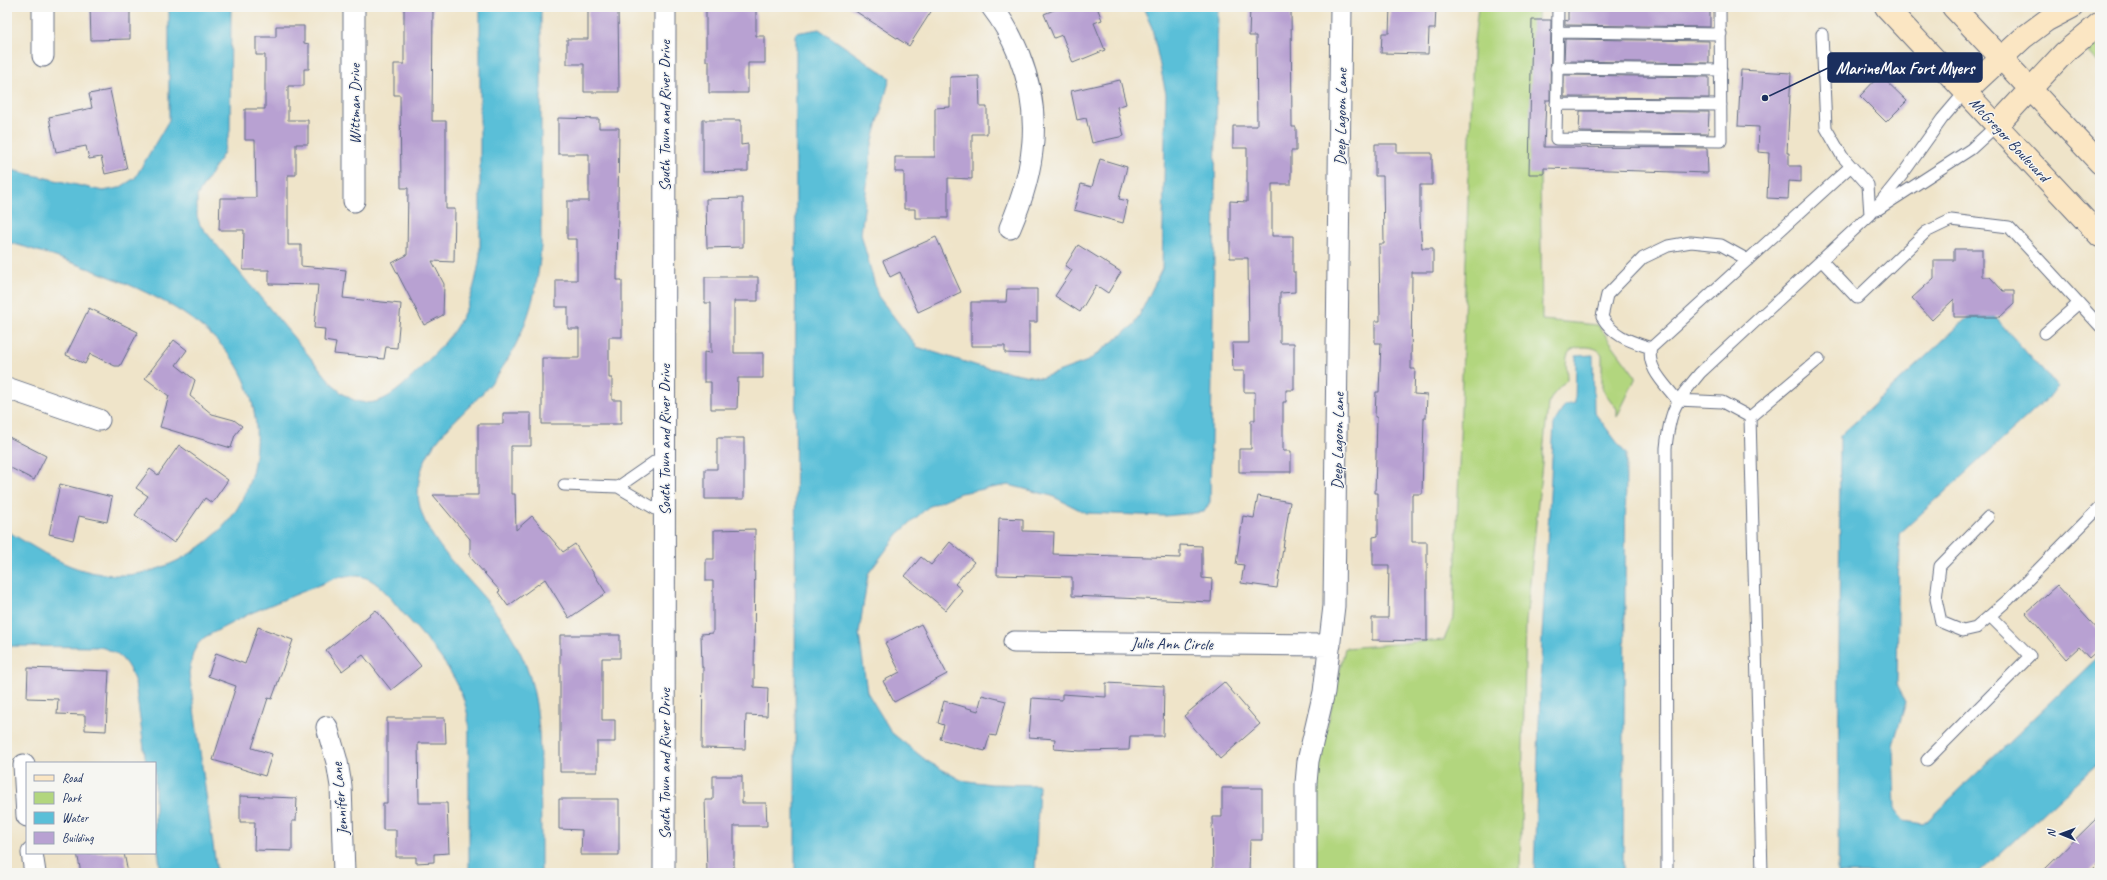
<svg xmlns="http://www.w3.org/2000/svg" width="2107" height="880" font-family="Caveat,sans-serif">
<rect width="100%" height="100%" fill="#f6f6f2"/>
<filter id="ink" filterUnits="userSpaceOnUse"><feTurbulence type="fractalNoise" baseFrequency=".025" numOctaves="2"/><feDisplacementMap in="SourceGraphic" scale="8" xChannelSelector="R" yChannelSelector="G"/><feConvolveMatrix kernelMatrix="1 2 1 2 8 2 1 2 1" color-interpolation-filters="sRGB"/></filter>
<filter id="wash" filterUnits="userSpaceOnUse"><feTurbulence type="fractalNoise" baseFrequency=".012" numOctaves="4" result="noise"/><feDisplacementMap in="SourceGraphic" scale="16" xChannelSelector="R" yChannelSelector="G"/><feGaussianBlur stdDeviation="0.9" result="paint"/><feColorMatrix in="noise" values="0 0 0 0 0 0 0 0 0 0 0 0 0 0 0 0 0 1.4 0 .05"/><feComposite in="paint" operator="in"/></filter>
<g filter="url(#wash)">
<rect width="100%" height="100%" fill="#efe4c9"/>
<path fill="#b2d67e" stroke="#66826e" d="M1478,7H1538L1542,320L1598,325L1636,377L1617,417V409L1602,389V355C1598,344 1572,345 1568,354C1565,360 1567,371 1567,379L1553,395L1548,404L1526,622L1520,873H1316L1315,780L1345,648L1444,640L1454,616L1473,50Z
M2100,42V65L2088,51Z"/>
<path fill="#5abfd8" stroke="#3a779b" d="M169,7H231L230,131L223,154L197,196V216L200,225L335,387C370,420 394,395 421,368C434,354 448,341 458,324C471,303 477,278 480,255V7H541V246C538,294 525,337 496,377C468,415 418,440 418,493C419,536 466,574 491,606C503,621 513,637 521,654C539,692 540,733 540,774C541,807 541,840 541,873H469C469,836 469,798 469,761C468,742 471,722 465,704C456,670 424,637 402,612C381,587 371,569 336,578L251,613L205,637L198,644L193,653L189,673L217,873H161L155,828V763H146L135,683C129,664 120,652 100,647L7,646V531C48,555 76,577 126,575C170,573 222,540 242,500C266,451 260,387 223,347C185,305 130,284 79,265C55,257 31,248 7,242V169L103,191L119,188L135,178L169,120Z
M1143,7H1218L1210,502L1204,512L1165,516L1086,513L1052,496L1009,485L960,493L928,507L898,534L868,574L859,633L867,692L892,733L927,761L961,780L990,784L1039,785L1035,873H795L796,33L819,29L890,78L872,144L861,234L878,296L917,347L978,366L1041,378L1088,361L1135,324L1162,269L1166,94L1152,28Z
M1995,317L2058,388L1899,534L1897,684L1906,702L1893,745L1895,810L1904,821L1923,824L1928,820L2100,655V761L1979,873H1838L1840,436L1967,318Z
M1593,355L1594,412L1626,454L1623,873H1534L1542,635L1554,423L1565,405L1575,403L1576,356Z"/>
<g id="blocks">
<path fill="#b8a1d2" d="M90,7H130V39L91,40Z
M404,7H433L432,121H446V209H455L454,262L432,261L444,284L443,315L424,325L392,263L407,255L408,188H401L400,95H394V64H404Z
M588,7H618L619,92H584V64H567V39H588Z
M706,7H756V36H765V63H748V93H709V61H706Z
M849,7H934L909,46Z
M1061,7H1097L1102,20L1094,23L1105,50L1073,63L1062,35L1054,38L1044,14Z
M1250,7H1291L1292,127H1296V151H1291V184H1272V236H1293V272H1295V292L1280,293V343H1294V390H1286V402H1283V451H1291V472H1239V449H1251V420H1255V392H1244V371H1233L1232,343H1249L1248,258H1230V201L1247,202V148H1233V126H1257L1256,36H1249Z
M1390,7H1436L1435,29H1429L1428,54L1381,53L1382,33H1389Z
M1568,7H1710V27L1565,25V20L1568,21Z
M1532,20H1551L1550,100H1546L1544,147L1707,148L1708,173L1544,168V174H1529Z
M276,26H304V43L309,44V69H304V86H288V120H308V144H296V175H288V245H301V266L346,270L343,298L401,304L397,348L386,347L384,359L334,354L336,343L324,341L325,329L314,328L318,285L269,284V270H243L244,230H219L220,198H256L255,140H245V109H265V55H256V37H276Z
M1565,39L1709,41V63L1564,61Z
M1741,70L1791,73L1787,153H1789V166H1801V182L1789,181L1788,199L1767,198L1769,153L1758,152L1759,127L1738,126Z
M1564,75L1709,77V98L1564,97Z
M1880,75L1907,101L1886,122L1860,96Z
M979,76L980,107H987V134H972V179L948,178V218H915V209H904V172H895V157H935V108L950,107V77Z
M1120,80L1126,104L1117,107L1124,136L1092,143L1086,118L1077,120L1071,91Z
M110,90L127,169L105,174L101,157L89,159L86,146L56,152L49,117L92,108L89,94Z
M1580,111L1709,112L1708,134L1579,132Z
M558,118L599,119V128H619L617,280H622V337H609V378H612V400H621V424H542V358H579V329H568V307H556V280H577V239H567V201H589V154H558Z
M703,120H741V145L748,144V171L703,172Z
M1375,144H1397V153H1432V185H1420V221L1422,248H1433V272H1412L1411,369H1415L1414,394L1427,395L1426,418H1424L1422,494H1412V542H1427V641L1372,640V618H1388L1389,565H1373V537L1378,536V493H1375L1377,417H1375L1376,392H1379L1381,343H1375V321H1380L1379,244H1384L1383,176H1375Z
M1100,159L1127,167L1119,199L1128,201L1123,223L1074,210L1081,184L1092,187Z
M743,198V247L707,248L706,199Z
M936,237L961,292L918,312L900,272L890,277L883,261Z
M1078,245L1121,272L1108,293L1096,285L1080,312L1055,296L1072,270L1065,266Z
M1954,249H1982V277H1990L2003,291H2014V304L2000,317H1954V299L1932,320L1912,298L1934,278V260H1954Z
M705,277H758V301H734V353H763V378H738L737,409H711V382H704V352L711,353V303H705Z
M1007,289H1037V322H1029V354L1005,353V346H971V302H1006Z
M89,308L138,332L120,366H115L90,354L85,364L66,355Z
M174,340L187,350L176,365L195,380L190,396L212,414L234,420L242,426L235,435L231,448L160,427L169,396L145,378Z
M503,413H531V446H511V494H515L516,530L532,516L563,552L575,544L606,593L569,618L545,579L508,606L498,592L500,591L470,557V539L433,495H478V424H503Z
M7,436L46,456L34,480L7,466Z
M717,438H744V499H705V469H717Z
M179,445L228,480L212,503L205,498L174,543L135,515L148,496L136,488L150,469L158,475Z
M60,484L112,497L107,522L79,516L73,540L49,534Z
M1258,496L1290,502L1277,588L1241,583L1244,565L1236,564L1243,516L1254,518Z
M999,518L1023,519V531L1054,532L1053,554L1180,558V545L1202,546V578L1212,579L1211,602L1072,596V577L997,575Z
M755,529L754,687L768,688L767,716L746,715L745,749L702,748L703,667H702L701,634L713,633V581H706V559H714V530Z
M950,542L974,562L955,584L962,590L946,610L905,576L921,557L931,565Z
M2057,585L2100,632V648L2089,658L2079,647L2066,659L2026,613Z
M376,610L421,666L391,690L363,655L342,671L326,650Z
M921,624L947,674L894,702L883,681L900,672L885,643Z
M258,627L293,640L272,699L268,698L252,748L272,754L265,776L213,760L236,686L208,676L216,653L245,664Z
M560,635H620V658H602V720H615V742H597V772H560Z
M28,668L109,671L106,731L85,730V715L57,714L58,699L27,698Z
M1224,682L1260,724L1220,759L1184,716Z
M1106,683L1164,686L1163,736H1130L1129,750L1080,751L1054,749L1055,739L1029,737L1032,698L1062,700V694L1106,697Z
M982,695L1006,701L996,736L990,735L985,751L940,739L944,725L938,723L944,701L978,711Z
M387,718H445L446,743H418L419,803H447L449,853L434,854V862L416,863V857H396V830H383V803H387Z
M713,776H742V803H766L767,826H734V873H707L705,800H713Z
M1222,788H1262V840H1250L1249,873H1213L1212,817H1222Z
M240,796L297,798L296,821H292V851L254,850L255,822H240Z
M559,799H619V855H581L582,830L559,829Z
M2100,815V862L2089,873H2041Z
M77,853H124L128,873H81Z"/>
</g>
</g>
<g filter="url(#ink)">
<use href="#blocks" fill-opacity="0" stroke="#656e83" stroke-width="1"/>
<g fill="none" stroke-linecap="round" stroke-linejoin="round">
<g stroke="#656e83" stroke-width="13">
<path id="lane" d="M1558,7L1556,139L1721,141L1720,7
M1557,32L1721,34
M1822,34L1826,128L1842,156L1868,185L1870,215
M1556,68L1721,70
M1556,104L1721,105
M1877,210L1971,149L1997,125
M1822,261L1857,298L1926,232L1951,220L2009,227L2100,326
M2045,333L2079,303
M1651,348C1630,341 1614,337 1602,317L1607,295L1643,258L1668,246L1691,242L1721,245L1748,260
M1750,417L1819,359
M564,485L618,487L664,514
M618,487L664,455
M1988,517L1940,566L1936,599L1941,622L1963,631L1976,628L2009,599L2100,507
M1927,760L2030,656L1990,616
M1667,873L1666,448C1670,409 1675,403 1700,373L1870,215L1902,175L1942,119L1965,92
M1762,873L1750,417L1722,402L1677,400C1666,385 1646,368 1651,348L1851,166"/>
</g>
<g stroke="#656e83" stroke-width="23">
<path id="street" d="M354,7V201
M992,7C1003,21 1012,38 1019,55C1043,115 1035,170 1010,228
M43,56V7
M7,388L99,420
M1014,642L1330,645
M327,727L337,762L341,786L344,873
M24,765L27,816
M32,853L35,873
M664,873L665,7
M1306,873V783L1308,761L1324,692L1334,606L1341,7"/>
</g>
<g stroke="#656e83" stroke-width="24">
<path id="secondary" d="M1886,7L2100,236
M1953,7L2100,163
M1965,92L2023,38L2047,20L2072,7
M1997,125L2064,53L2100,23"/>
</g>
<use href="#lane" stroke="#fff" stroke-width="11"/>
<use href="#street" stroke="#fff" stroke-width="21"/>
<use href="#secondary" stroke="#fbe6c3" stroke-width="22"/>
</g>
</g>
<g text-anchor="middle" stroke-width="3" stroke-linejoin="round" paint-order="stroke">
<g font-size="16" fill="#1b2f5e" stroke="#f6f6f2">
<text transform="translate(354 104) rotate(-90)" y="6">Wittman Drive</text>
<text transform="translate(664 116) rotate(-90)" y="6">South Town and River Drive</text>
<text transform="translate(1340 117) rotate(-89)" y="6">Deep Lagoon Lane</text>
<text transform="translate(2010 139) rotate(47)" y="6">McGregor Boulevard</text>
<text transform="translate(664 440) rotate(-90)" y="6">South Town and River Drive</text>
<text transform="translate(1337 441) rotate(-89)" y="6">Deep Lagoon Lane</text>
<text transform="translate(1172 643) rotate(1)" y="6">Julie Ann Circle</text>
<text transform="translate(664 764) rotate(-90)" y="6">South Town and River Drive</text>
<text transform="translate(339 799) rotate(-95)" y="6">Jennifer Lane</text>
</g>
</g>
<path fill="none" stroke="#1b2f5e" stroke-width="1.5" d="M1765 98L1828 68"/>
<circle fill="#1b2f5e" stroke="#f6f6f2" stroke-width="1.5" cx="1765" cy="98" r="4"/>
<rect fill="#1b2f5e" stroke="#1b2f5e" stroke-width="1.5" x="1828" y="53" width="154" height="29" rx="4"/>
<g font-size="17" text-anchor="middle" font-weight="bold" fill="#fff">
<text x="1905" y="74">MarineMax Fort Myers</text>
</g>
<rect width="2107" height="880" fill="none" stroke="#f6f6f2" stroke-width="24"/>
<rect x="26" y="762" width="130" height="92" fill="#f6f6f2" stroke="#9ea6b7"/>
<rect x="34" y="775" width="20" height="6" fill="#fbe6c3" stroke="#9ea6b7"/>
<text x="62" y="782" font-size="12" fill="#1b2f5e">Road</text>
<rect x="34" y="792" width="20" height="12" fill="#b2d67e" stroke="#9ea6b7"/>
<text x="62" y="802" font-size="12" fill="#1b2f5e">Park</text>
<rect x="34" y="812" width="20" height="12" fill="#5abfd8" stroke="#9ea6b7"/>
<text x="62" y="822" font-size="12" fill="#1b2f5e">Water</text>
<rect x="34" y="832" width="20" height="12" fill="#b8a1d2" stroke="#9ea6b7"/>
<text x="62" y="842" font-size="12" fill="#1b2f5e">Building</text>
<g transform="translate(2061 834) rotate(271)" stroke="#f6f6f2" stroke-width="3" paint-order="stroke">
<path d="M0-3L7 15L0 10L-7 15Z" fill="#1b2f5e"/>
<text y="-6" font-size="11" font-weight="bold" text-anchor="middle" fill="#1b2f5e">N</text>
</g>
</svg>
